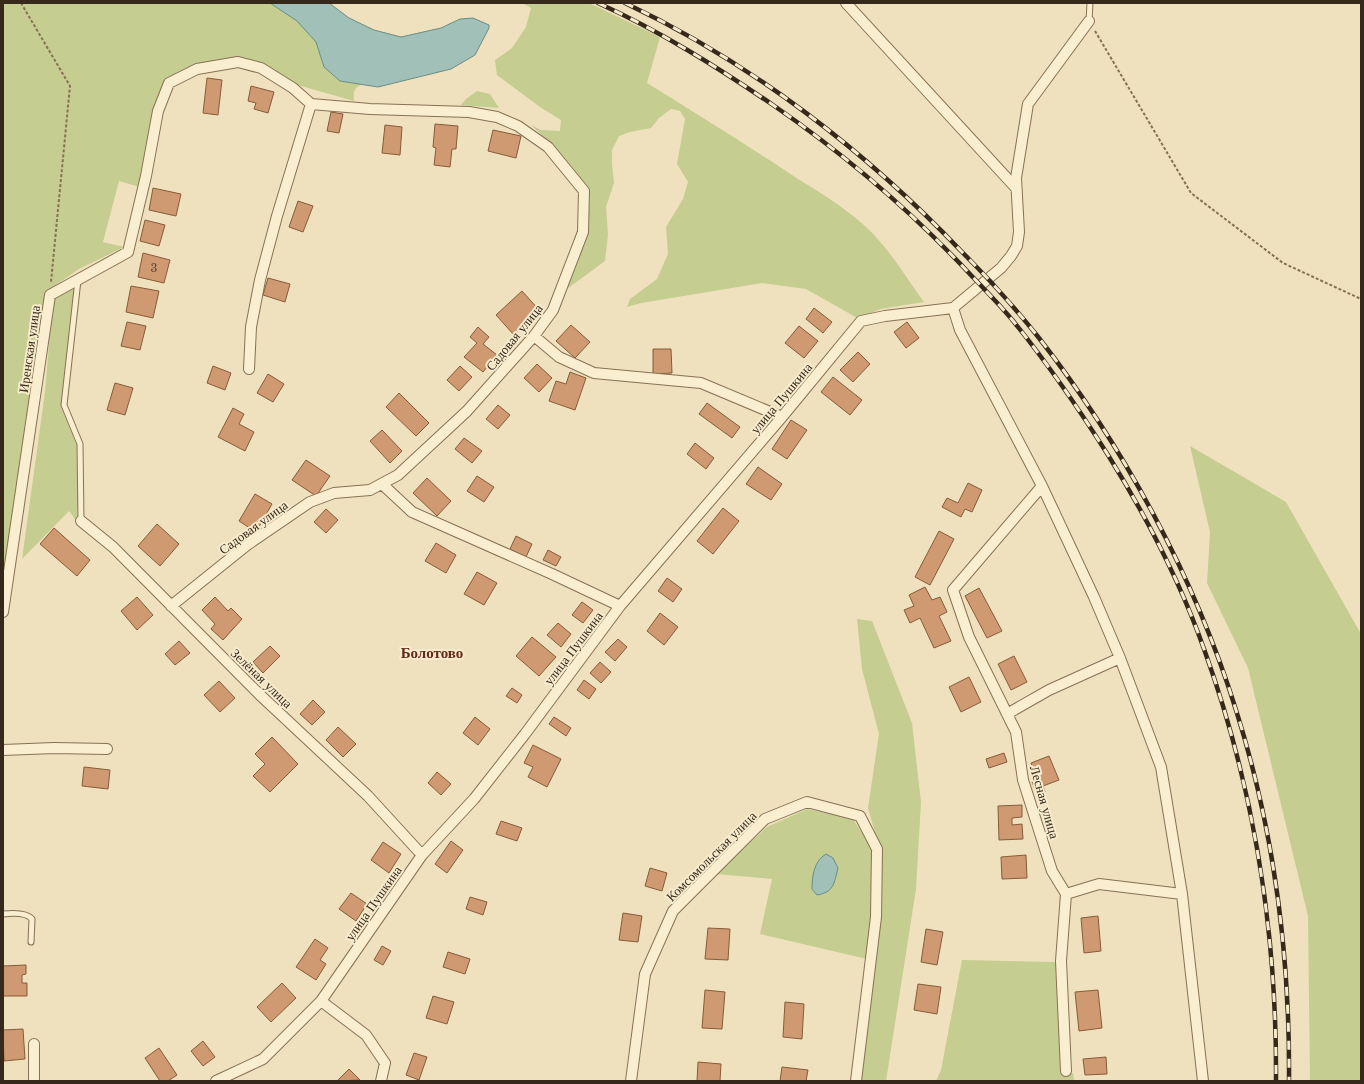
<svg xmlns="http://www.w3.org/2000/svg" width="1364" height="1084" font-family="'Libre Baskerville',serif">
<rect width="100%" height="100%" fill="#efe1bd"/>
<path fill="#c5cd91" d="M3,3H270L297,21L316,42L324,67L340,81L363,84C354,87 353,92 354,101L294,84L238,58L166,80L143,188L119,181L103,242L124,247L79,269L47,291L39,375L3,603Z
M522,3H589L660,37L647,83C697,114 747,145 795,177C819,192 844,207 865,226C889,248 905,276 924,302L880,309L859,319L806,289L762,283L641,303L627,307L630,299L657,279L668,254L666,227L683,199L688,182L677,164L685,119L680,111L671,109L659,118L651,128L630,132L619,136L612,150V163L614,183L606,207L608,235L605,261L567,289L588,230L590,192L573,168L558,150L531,125L541,130L560,131L561,120L540,107L497,75L495,60L512,48L526,27L531,8Z
M477,91L490,94L499,108L461,105L466,99Z
M76,283L61,407L77,446L79,482L77,522L69,511L22,559L45,392L53,297Z
M1190,446L1286,502L1361,634V1081H1310L1308,916L1248,668L1207,583L1210,532Z
M857,619L872,621L912,723L921,802L916,889L886,1081L860,1080L879,846L868,808L879,734L862,669Z
M807,809L853,819L873,850L872,916L867,959L760,934L772,879L716,874L767,827Z
M962,960L1057,962L1061,1073H1073L1074,1081H936L941,1070Z"/>
<path fill="#a1c0b8" stroke="#688e85" d="M270,3H329L349,18L374,30L401,37L441,28L460,19L473,18L489,25V28L475,55L451,69L378,87L340,81L324,67L316,42L297,21Z
M826,854L833,858L838,868C834,884 834,892 817,895L812,889C812,876 814,861 826,854Z"/>
<path fill="#cf9a71" stroke="#875b3a" d="M207,78L222,80L218,115L203,113Z
M251,86L274,92L268,113L254,109L256,103L248,101Z
M331,112L343,114L339,133L327,131Z
M435,124L458,126L456,149H452L450,167L434,165L436,148L433,147Z
M385,125L402,127L400,155L382,153Z
M493,130L521,136L516,158L488,151Z
M153,188L181,194L176,216L149,210Z
M298,201L313,206L303,232L289,227Z
M145,220L165,225L159,246L140,241Z
M143,253L170,260L164,283L138,277Z
M268,278L290,284L285,302L263,295Z
M131,286L159,291L153,318L126,312Z
M522,291L540,311L514,335L496,315Z
M814,308L832,322L823,333L806,319Z
M127,322L146,326L140,350L121,346Z
M907,322L919,338L906,348L894,332Z
M571,325L590,342L575,358L556,341Z
M799,326L818,341L804,358L785,343Z
M478,327L489,337L483,344L497,355L483,372L464,357L477,343L470,337Z
M653,349H671L672,373L653,374Z
M858,352L870,364L853,382L840,370Z
M537,364L552,378L539,392L524,378Z
M213,366L231,373L225,390L207,383Z
M460,366L472,377L459,391L447,380Z
M570,372L586,378L575,410L549,401L556,381L566,384Z
M268,374L284,384L273,402L257,393Z
M833,377L862,400L850,415L821,392Z
M115,383L133,388L125,415L107,410Z
M399,393L429,423L416,436L386,407Z
M707,403L740,427L732,438L699,414Z
M498,405L510,415L498,429L486,419Z
M233,408L244,414L239,424L254,432L245,451L218,437Z
M791,420L807,430L787,459L772,449Z
M382,430L402,451L390,463L370,441Z
M464,438L482,451L472,463L455,449Z
M695,443L714,458L706,469L687,454Z
M306,460L330,476L316,496L292,480Z
M758,467L782,484L771,500L746,484Z
M477,476L494,487L484,502L467,491Z
M427,478L451,501L437,516L413,493Z
M968,483L982,490L972,512L965,509L961,517L942,507L947,498L958,503Z
M255,494L272,504L256,532L239,521Z
M723,508L739,521L713,554L697,541Z
M326,509L338,520L326,533L314,522Z
M157,524L179,544L160,566L138,546Z
M54,528L90,560L77,576L40,544Z
M939,531L954,539L930,585L915,577Z
M516,536L532,544L526,557L510,549Z
M436,543L456,555L446,573L425,561Z
M548,550L561,557L556,566L543,560Z
M477,572L497,583L484,605L464,594Z
M667,578L682,589L673,602L658,591Z
M925,587L932,600L940,597L947,612L939,616L951,641L934,648L920,618L910,623L904,610L914,606L909,595Z
M979,588L1002,631L987,638L965,596Z
M137,597L153,615L137,630L121,611Z
M215,597L228,611L231,608L242,619L223,640L211,629L215,624L202,610Z
M582,602L593,610L583,623L572,615Z
M660,613L678,627L664,645L647,631Z
M558,623L571,634L561,647L547,635Z
M532,637L556,657L539,676L516,656Z
M618,639L627,647L615,661L605,652Z
M179,641L190,653L175,665L165,654Z
M270,646L280,656L263,673L253,662Z
M1014,656L1027,682L1011,690L998,664Z
M600,662L611,672L601,683L590,673Z
M969,677L981,702L961,712L949,687Z
M584,680L596,689L589,699L577,690Z
M219,681L235,698L220,712L204,695Z
M512,688L522,695L517,703L506,696Z
M313,700L325,712L312,725L300,714Z
M475,717L490,729L478,745L463,733Z
M554,717L571,728L566,736L549,724Z
M338,727L356,744L343,757L326,740Z
M272,737L298,764L270,792L253,776L265,764L255,754Z
M533,745L561,759L547,787L528,777L533,767L524,763Z
M1004,753L1007,762L989,768L986,759Z
M1049,756L1059,780L1043,786L1045,792L1037,795L1032,782L1038,780L1031,763Z
M84,767L110,770L108,789L82,786Z
M437,772L451,784L441,795L428,783Z
M1022,805V817L1012,818V825L1022,824L1023,839L999,840L998,806Z
M501,821L522,828L517,841L496,834Z
M451,841L463,850L447,873L435,864Z
M383,842L401,854L389,873L371,860Z
M1026,855L1027,878L1002,879L1001,857Z
M650,868L667,873L662,891L645,886Z
M351,893L367,904L356,921L339,909Z
M470,897L487,902L483,915L466,909Z
M623,913L642,916L638,942L619,940Z
M1098,916L1101,951L1084,953L1081,918Z
M708,928L730,929L728,960L705,959Z
M926,929L943,932L937,965L921,962Z
M315,939L328,948L320,960L326,964L316,980L296,967Z
M382,946L391,951L383,965L374,960Z
M448,952L470,959L465,974L443,967Z
M26,965V974L22,975V983H27V996H3V966Z
M282,983L296,998L271,1022L257,1007Z
M918,984L941,987L937,1014L914,1010Z
M705,990L725,992L722,1029L702,1028Z
M1098,990L1102,1028L1079,1031L1075,992Z
M433,996L454,1002L447,1024L426,1018Z
M785,1002L804,1004L802,1039L783,1037Z
M23,1029L25,1059L4,1061L3,1030Z
M203,1041L215,1057L203,1066L191,1051Z
M159,1048L177,1075L168,1081H160L145,1058Z
M414,1053L427,1057L419,1080L406,1075Z
M1106,1057L1107,1074L1085,1075L1083,1059Z
M698,1062L721,1064L720,1081H697Z
M782,1067L808,1070L806,1081H780Z
M349,1069L360,1080L337,1081Z"/>
<g fill="none" stroke-linecap="round" stroke-linejoin="round">
<g stroke="#877155" stroke-width="7">
<path id="lane" d="M1089,21L1090,3
M78,280L64,405L80,444L81,521
M3,914C12,913 26,912 32,919L31,942"/>
</g>
<g stroke="#877155" stroke-width="12">
<path id="street" d="M846,3L1016,188
M953,308L960,330L1042,486L1094,597L1120,658L1161,767L1182,894L1203,1081
M534,336L559,357L594,373L701,383L782,417
M249,369L251,327L260,280L277,216L311,104
M382,484L412,512L552,574L620,606
M1042,486L953,590L969,637L1016,732L1023,780L1052,871L1066,894L1061,961L1066,1071
M81,521L113,547L259,694L368,796L422,855
M3,612L50,295L128,252L146,176L158,111L169,83L197,69L238,62L261,68L293,88L311,104L370,109L469,112L497,117L518,126L548,147L584,191L583,232L553,310L534,336L467,411L398,475L370,490L334,493L310,502L247,545L171,606
M1007,714L1049,690L1120,658
M3,750L54,748L107,749
M1066,894L1099,884L1182,894
M321,1001L366,1035L385,1063L381,1081
M34,1044V1081
M216,1081L263,1059L321,1001L422,855L474,799L525,734L620,606L782,417L861,321L885,316L953,308L1001,268L1011,256L1017,246L1019,232L1016,178L1028,104L1089,21
M631,1081L645,974L673,911L765,819L807,802L860,816L877,849L876,917L856,1081"/>
</g>
<path stroke="#877155" stroke-width="2" stroke-dasharray="3 2" stroke-linecap="butt" d="M21,3L70,86L51,282
M1095,31L1191,193L1283,263L1361,299"/>
<use href="#lane" stroke="#faeed0" stroke-width="5"/>
<use href="#street" stroke="#faeed0" stroke-width="10"/>
<g stroke="#36291b" stroke-width="4.5">
<path id="rail" d="M598,3C660,31 717,67 773,105C844,154 909,209 968,272C984,289 1000,305 1014,322C1048,364 1079,409 1108,455C1146,516 1180,581 1204,649C1254,787 1277,934 1276,1081
M625,3C752,63 867,152 963,253C990,280 1016,309 1039,338C1124,447 1195,578 1236,710C1274,830 1290,956 1289,1081"/>
</g>
<use href="#rail" stroke="#f6ebcc" stroke-width="3" stroke-dasharray="9" stroke-linecap="butt"/>
</g>
<g text-anchor="middle" stroke-width="4" stroke-linejoin="round" paint-order="stroke">
<g font-size="11" fill="#5c4530">
<text x="154" y="272">3</text>
</g>
<g font-size="13" fill="#36291b" stroke="#f6ebcc">
<text transform="translate(514 337) rotate(-51)" y="5">Садовая улица</text>
<text transform="translate(29 349) rotate(-82)" y="5">Иренская улица</text>
<text transform="translate(781 398) rotate(-50)" y="5">улица Пушкина</text>
<text transform="translate(253 527) rotate(-36)" y="5">Садовая улица</text>
<text transform="translate(573 648) rotate(-53)" y="5">улица Пушкина</text>
<text transform="translate(262 678) rotate(44)" y="5">Зелёная улица</text>
<text transform="translate(1045 802) rotate(74)" y="5">Лесная улица</text>
<text transform="translate(711 856) rotate(-45)" y="5">Комсомольская улица</text>
<text transform="translate(373 903) rotate(-55)" y="5">улица Пушкина</text>
</g>
<g font-size="15" font-weight="bold" fill="#642a19" stroke="#f6ebcc">
<text x="432" y="658">Болотово</text>
</g>
</g>
<rect width="1364" height="1084" fill="none" stroke="#36291b" stroke-width="8"/>
</svg>
